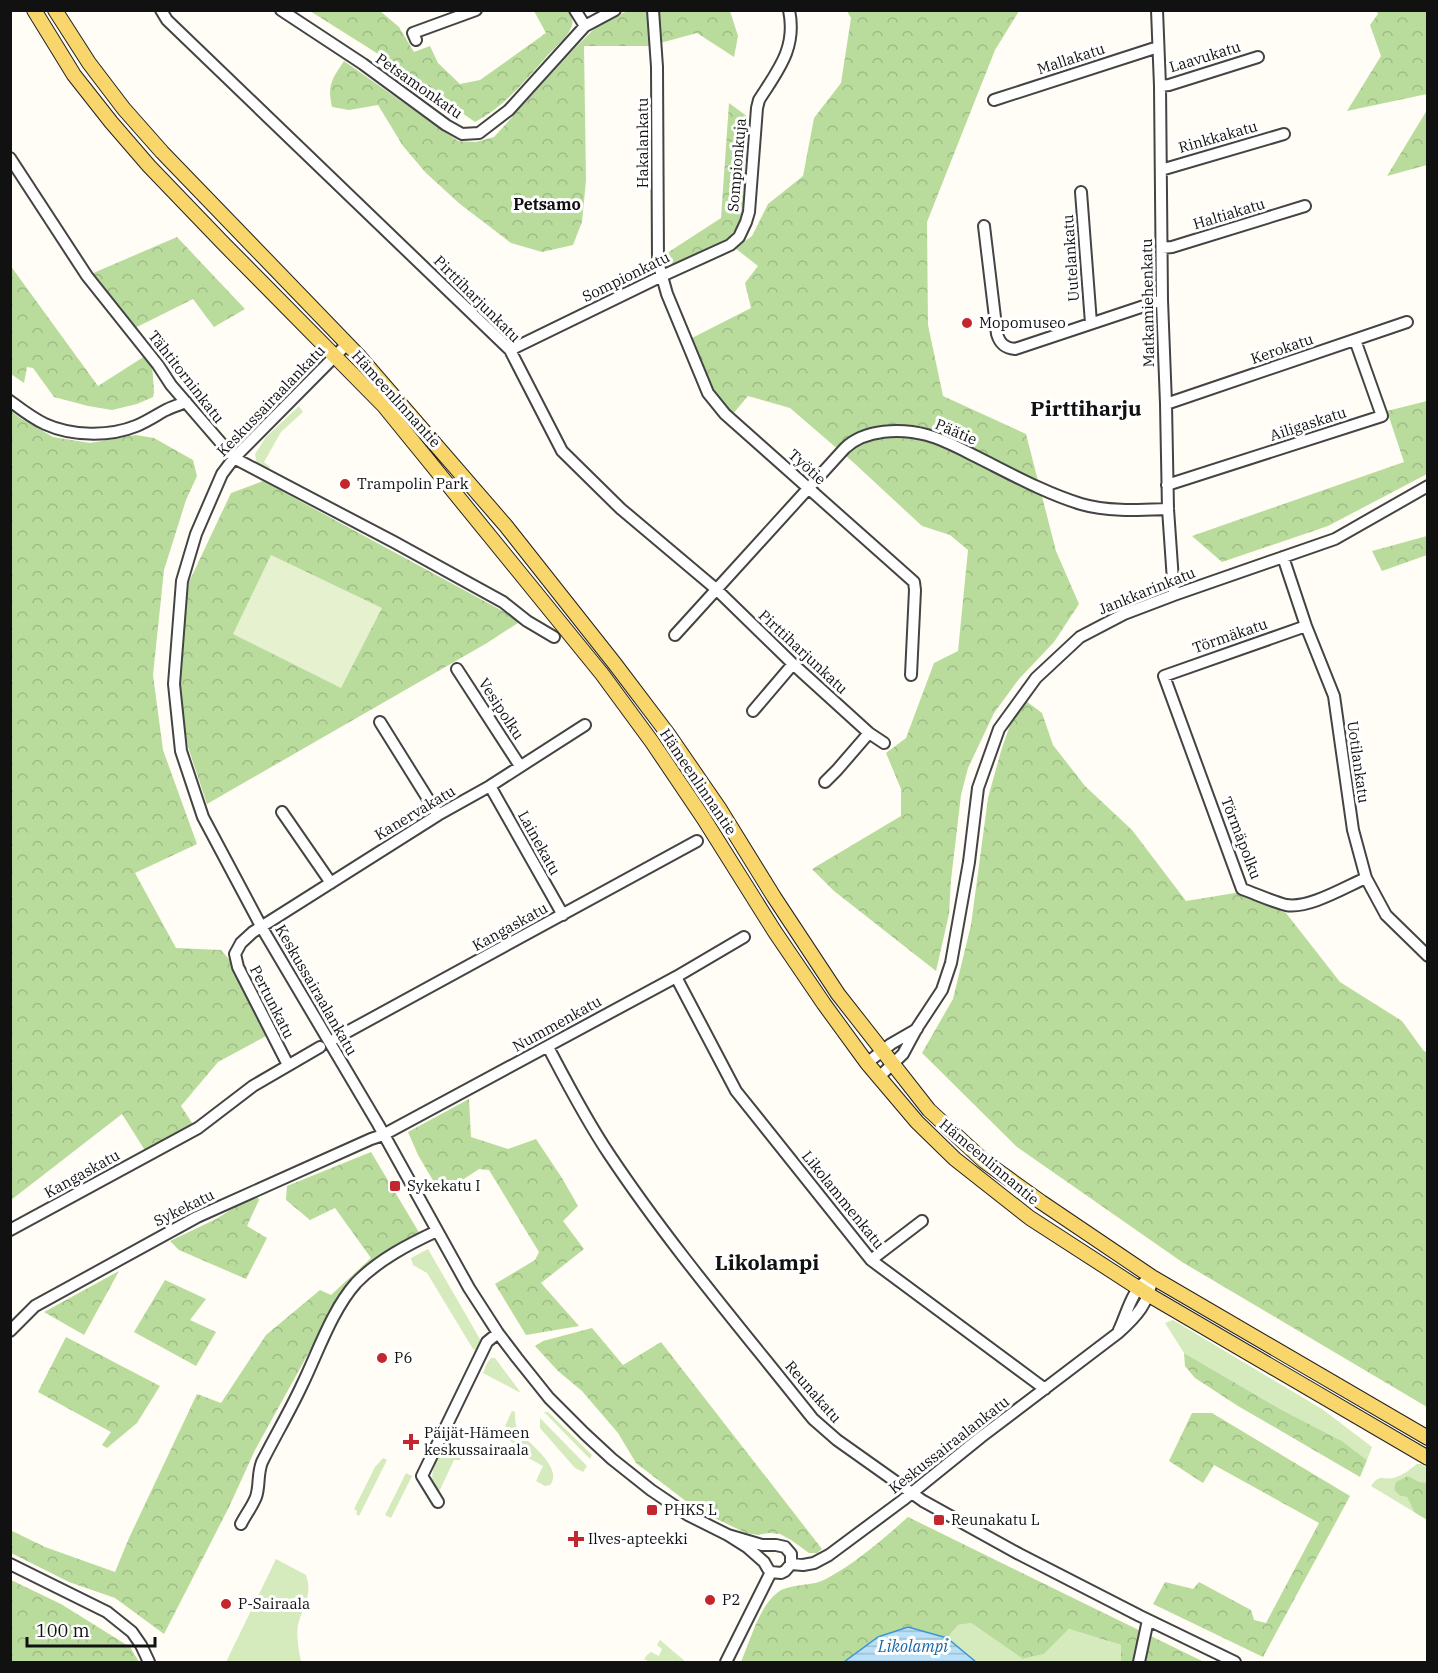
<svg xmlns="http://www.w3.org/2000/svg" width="1438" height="1673" font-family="'IBM Plex Serif',serif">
<defs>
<pattern id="forest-crowns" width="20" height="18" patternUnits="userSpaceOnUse" patternTransform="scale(1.5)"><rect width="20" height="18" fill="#b9dc9c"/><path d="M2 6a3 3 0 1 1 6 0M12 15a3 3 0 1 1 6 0" fill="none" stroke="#9ebc85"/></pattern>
<pattern id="water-rules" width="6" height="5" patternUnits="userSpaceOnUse" patternTransform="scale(1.5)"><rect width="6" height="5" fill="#b9e0f7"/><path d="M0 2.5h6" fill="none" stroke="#9ebfd3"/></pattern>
</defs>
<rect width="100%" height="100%" fill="#fffdf5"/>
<path fill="#d5ebbd" d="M299,406L303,412L281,432L264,462L270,467L268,470L257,464L255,454L266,437Z
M428,1249L481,1341L477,1351L473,1349L427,1273L413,1265L411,1258Z
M1173,1320L1322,1409L1372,1447L1367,1460L1342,1441L1282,1410L1184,1353L1165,1323Z
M491,1358H495L521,1393L483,1373L487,1363Z
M512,1411L515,1412C515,1419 515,1426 519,1431C529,1444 564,1468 550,1485L545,1486L536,1481L543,1466L528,1458L530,1452L506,1439L511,1430L505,1426Z
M544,1412H548L592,1455L590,1459Z
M540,1418L587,1466L583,1472L575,1468L540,1428Z
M443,1448L461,1457L460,1460H454L439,1492C425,1479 436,1462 443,1448Z
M383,1458L387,1460L359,1516L356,1514L357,1511L354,1509L375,1467Z
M1417,1464H1421L1427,1468V1483L1397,1482L1394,1490L1400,1496L1407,1497L1414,1512L1371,1486C1381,1472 1383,1482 1396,1477C1404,1475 1410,1469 1417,1464Z
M406,1473L412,1476L391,1518L385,1515Z
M276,1559L306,1575C313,1596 303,1605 298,1625C296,1636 299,1651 301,1662H226Z
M971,1623L1023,1659L1044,1654L1069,1629L1121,1645V1662H976L947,1638L958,1625Z
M660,1640L686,1662H650L644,1659L647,1655L651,1652L659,1656L662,1649L657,1645Z"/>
<path fill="url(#forest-crowns)" d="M310,11H380L399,27L414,52L430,46L438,63L460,84L480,80L546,33L534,11H568C572,16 574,22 571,28C566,39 555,47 547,56C525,81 505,106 475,122L375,52Z
M628,11H730L738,36L734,57L697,33L649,46H584L586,180L582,222L573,245L542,252L511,243L460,204L426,173L403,146L378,105L349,110L332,107C327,85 332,79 344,61L458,141L476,142L494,137L575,48L601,22Z
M847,11H1019L995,50L927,222L928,325L943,396L1026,434L1056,551L1079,604L1054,642L1019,679L994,713L968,768L961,795L951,880L949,914L936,971L834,891L812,869L901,816V789L886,753L906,738L934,663L958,651L968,550L950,535L922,526L854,463L790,408L748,396L732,415L713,390L692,338L751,308L745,283L758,266L735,248L752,236L768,204L803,176L814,118L841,83L851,18Z
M1377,11H1427V94L1347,111L1381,56L1370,25L1378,14Z
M729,103L748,117L742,220L726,242L672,267L667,265L664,255L721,218Z
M1427,110V165L1387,176Z
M177,237L245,309L214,327L193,299L135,328L91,274Z
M10,265L98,386L145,356L152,363L154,393L153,397L137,404L112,410L88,406L54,397L33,368L27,367L24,383L11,374Z
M1427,401V474L1328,526L1222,562L1192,536L1404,462L1387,411Z
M11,411L20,418L53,437L90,443L136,435L154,438L193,460L197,476L186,500L164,570L153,675L163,750L197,844L135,873L176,948L221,950L234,965L268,1035L218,1062L181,1106L194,1126L146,1152L122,1114L11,1200Z
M263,481L521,621L487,643L207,804L188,747L178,687L189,582L231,493Z
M1427,536V555L1382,571L1372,551Z
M1026,701L1042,713L1053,745L1085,786L1132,830L1186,901L1241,892L1286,913L1340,982L1402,1021L1423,1050L1427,1053V1407L1182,1262L1017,1147L922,1053L953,999L971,925L988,798L1001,751L1010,725Z
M469,1099L471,1137L508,1149L536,1139L562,1178L578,1206L563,1221L584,1249L541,1283L579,1326L526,1335L495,1284L535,1260L539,1252L489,1170L479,1169L441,1194L418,1155L408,1132Z
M371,1152L420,1234L358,1275L335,1303L308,1354L255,1450L229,1507L164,1634L115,1598L69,1582L11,1553L10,1530L45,1547L115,1572L129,1538L197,1394L221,1403L266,1335L320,1290L331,1295L371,1258L335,1208L310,1220L286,1200L287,1186Z
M256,1194L259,1200L247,1226L267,1238L246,1279L179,1250L170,1241L216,1219Z
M119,1271L84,1335L44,1312Z
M165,1280L206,1299L190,1320L216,1332L196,1366L134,1332Z
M592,1328L623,1365L661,1342L822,1549L817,1553H809L791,1540L780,1534L768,1533L758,1535L746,1533L704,1513L687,1502L636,1463L618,1433L582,1391L558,1371L535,1346L543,1341Z
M66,1337L160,1386L137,1423L107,1448L102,1445L111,1432L38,1392Z
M1184,1353L1282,1410L1342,1441L1367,1460L1360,1477L1238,1406L1195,1378L1185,1366Z
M1192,1413H1212L1350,1496L1263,1657L1153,1604L1165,1582L1193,1589L1199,1582L1251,1610L1254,1620L1266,1623L1319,1523L1214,1465L1203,1483L1169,1461Z
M1408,1476L1419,1482L1427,1483V1520L1414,1512L1407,1497L1400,1496L1394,1490L1396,1482Z
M908,1517L1204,1662H1121V1645L1069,1629L1044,1654L1023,1659L971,1623L958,1625L947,1638L908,1627L878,1637L844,1662H741C750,1641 759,1607 777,1593C789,1583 811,1587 826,1579C856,1563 882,1540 908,1517Z
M11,1580L61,1604L130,1647L139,1662H11Z"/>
<path fill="#e6f2cf" d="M271,555L382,608L341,688L233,634Z"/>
<path fill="url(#water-rules)" stroke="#3f96cf" stroke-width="1.5" d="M908,1627L947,1638L976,1662H844L878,1637Z"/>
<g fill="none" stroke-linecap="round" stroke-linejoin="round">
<g stroke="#444" stroke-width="14">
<path id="minor" d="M161,10L167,20L510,350L562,451L621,509L716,589L793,664L869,733L884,743
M281,10L363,64L446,125L462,134L479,133L509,110L585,26L615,10
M575,10L585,26
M653,10L657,67L658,262L667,294L708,393L725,414L914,582L915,590L911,675
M1157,10L1160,86L1162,300L1166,404L1168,509L1174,595
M416,40L413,33L476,10
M1160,86L1169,85L1258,57
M994,100L1158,47
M10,158L87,276L158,365L171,385L234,458L394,542L503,602L527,621L554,637
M1161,170L1284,134
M1081,192L1091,323
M984,226L997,334C1000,344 1005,348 1015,349L1162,300
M1162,248L1172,247L1305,206
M347,344L234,458L222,474L196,534L182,581L174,684L181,751L203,817L262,928L378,1124L469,1288L498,1333L517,1358L549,1398L585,1434L612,1459L651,1490L688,1515L728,1535L747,1547L764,1562L768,1569L771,1572L781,1573L785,1571L791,1564V1554L785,1547L776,1545H762L728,1535
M510,350L662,276L730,245L739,237L746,222L749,212L757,108L759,100C778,70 797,48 789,10
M10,401C22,410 32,418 45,424C71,436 109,437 136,426C146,422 155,416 164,411C171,407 179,405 186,402
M1166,404L1407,322
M1167,485L1382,416L1355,340
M1283,557L1306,626L1334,696L1353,830L1366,878L1386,915L1428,956
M1306,626L1164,676L1242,889C1256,894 1271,901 1286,905C1309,909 1345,887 1366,878
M675,635L845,448C865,429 901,428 927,435C945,440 961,449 977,457C1011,474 1045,493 1081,504C1108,512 1140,510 1168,509
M457,669L520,766
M753,711L793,664
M380,722L438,815
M825,782L837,770L869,733
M490,786L563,915
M282,812L331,883
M676,977L736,1091L871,1260L1045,1389
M336,1038L697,841
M548,1047C567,1083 586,1120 609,1154C671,1247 744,1332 813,1419L837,1440L923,1501L1019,1554L1140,1616L1235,1662
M867,1063L891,1044L917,1029
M288,1065L238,967L235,954L241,943L253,932L438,815L490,786L585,725
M879,1077L903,1054L917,1028L942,990L951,963L969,862L978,788L999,729L1036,678L1080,637L1124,614L1174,595L1335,539L1428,486
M10,1230L198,1128L253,1086L320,1047
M871,1260L922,1221
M1119,1330C1128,1311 1132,1287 1152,1277
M10,1331L35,1306L197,1217L371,1139L383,1135L676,977L744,937
M438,1502L422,1476L487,1342L498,1333
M241,1524C246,1514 252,1507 256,1497C260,1485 257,1475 262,1462C275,1436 290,1411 302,1385C318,1352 332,1310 356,1283C378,1260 409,1244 437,1231
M10,1564L107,1612L132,1632L141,1645L149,1662
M791,1564L803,1565L814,1563L829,1555L903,1500L981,1437L1118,1333C1136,1317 1150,1302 1152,1277
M726,1662L771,1572
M1139,1662L1148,1620"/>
</g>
<g stroke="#222" stroke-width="16">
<path id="major" d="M34,10L74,75L111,122L149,166L223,243L384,406L602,674L652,742L704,819L775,932L824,1004L867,1063L917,1122L955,1159L1030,1218L1149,1295L1428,1458
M55,10L89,63L124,109L162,152L358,355L506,526L615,664L668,734L719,808L774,897L838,994L929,1110L984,1161L1041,1202L1152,1277L1428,1438"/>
</g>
<use href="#minor" stroke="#fff" stroke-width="10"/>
<use href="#major" stroke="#f9d66b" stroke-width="14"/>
</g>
<g fill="#c4262e" stroke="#fff" stroke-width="2">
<circle cx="967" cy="323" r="6"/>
<circle cx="345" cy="484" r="6"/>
<rect x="389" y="1180" width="12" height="12" rx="3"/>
<circle cx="382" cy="1358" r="6"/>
<path d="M408 1433h6v6h6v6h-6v6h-6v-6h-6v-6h6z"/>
<rect x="646" y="1504" width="12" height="12" rx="3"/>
<rect x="933" y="1514" width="12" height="12" rx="3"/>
<path d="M573 1530h6v6h6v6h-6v6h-6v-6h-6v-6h6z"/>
<circle cx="710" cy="1600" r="6"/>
<circle cx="226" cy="1604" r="6"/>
</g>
<g text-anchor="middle" stroke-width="6" stroke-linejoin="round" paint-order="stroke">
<g font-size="15" fill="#111" stroke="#fff">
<text transform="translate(1205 57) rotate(-17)" y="5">Laavukatu</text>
<text transform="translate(1071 59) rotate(-18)" y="5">Mallakatu</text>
<text transform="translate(419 86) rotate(35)" y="5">Petsamonkatu</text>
<text transform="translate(1218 137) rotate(-16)" y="5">Rinkkakatu</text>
<text transform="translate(643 143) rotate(-90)" y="5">Hakalankatu</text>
<text transform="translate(737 165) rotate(-85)" y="5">Sompionkuja</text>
<text transform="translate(1229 214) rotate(-17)" y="5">Haltiakatu</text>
<text transform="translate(1071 258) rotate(-94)" y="5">Uutelankatu</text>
<text transform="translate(626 277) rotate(-26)" y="5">Sompionkatu</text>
<text transform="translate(477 299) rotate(45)" y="5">Pirttiharjunkatu</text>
<text transform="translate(1148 303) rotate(-91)" y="5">Matkamiehenkatu</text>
<text transform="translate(1282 349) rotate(-19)" y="5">Kerokatu</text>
<text transform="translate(186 377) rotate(52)" y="5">Tähtitorninkatu</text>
<text transform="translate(396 399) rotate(48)" y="5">Hämeenlinnantie</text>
<text transform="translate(271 401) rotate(-46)" y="5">Keskussairaalankatu</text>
<text transform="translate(1308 424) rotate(-18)" y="5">Ailigaskatu</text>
<text transform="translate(956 432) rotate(23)" y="5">Päätie</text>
<text transform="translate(807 467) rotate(42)" y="5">Työtie</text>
<text transform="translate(1147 591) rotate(-22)" y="5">Jankkarinkatu</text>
<text transform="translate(1230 636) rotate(-19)" y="5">Törmäkatu</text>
<text transform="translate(803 652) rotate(43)" y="5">Pirttiharjunkatu</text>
<text transform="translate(501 709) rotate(57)" y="5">Vesipolku</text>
<text transform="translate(1358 762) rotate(82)" y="5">Uotilankatu</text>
<text transform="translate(698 782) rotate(56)" y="5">Hämeenlinnantie</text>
<text transform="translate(415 813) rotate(-31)" y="5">Kanervakatu</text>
<text transform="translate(1241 838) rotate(69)" y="5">Törmäpolku</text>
<text transform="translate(539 843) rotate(61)" y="5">Lainekatu</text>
<text transform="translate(510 927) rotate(-29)" y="5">Kangaskatu</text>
<text transform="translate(316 990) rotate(60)" y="5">Keskussairaalankatu</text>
<text transform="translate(272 1002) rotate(63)" y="5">Pertunkatu</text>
<text transform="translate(557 1024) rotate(-29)" y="5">Nummenkatu</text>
<text transform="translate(989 1162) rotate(40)" y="5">Hämeenlinnantie</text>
<text transform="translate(82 1174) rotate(-29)" y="5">Kangaskatu</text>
<text transform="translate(843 1200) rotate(51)" y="5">Likolammenkatu</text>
<text transform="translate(184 1208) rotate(-26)" y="5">Sykekatu</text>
<text transform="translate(813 1392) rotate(49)" y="5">Reunakatu</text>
<text transform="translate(949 1445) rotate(-38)" y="5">Keskussairaalankatu</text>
</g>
<g font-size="15" fill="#111" stroke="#fff" text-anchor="start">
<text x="979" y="328">Mopomuseo</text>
<text x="357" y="489">Trampolin Park</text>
<text x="407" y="1191">Sykekatu I</text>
<text x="394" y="1363">P6</text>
<text x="424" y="1438">Päijät-Hämeen<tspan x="424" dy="17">keskussairaala</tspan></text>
<text x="664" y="1515">PHKS L</text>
<text x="951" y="1525">Reunakatu L</text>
<text x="588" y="1544">Ilves-apteekki</text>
<text x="722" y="1605">P2</text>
<text x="238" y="1609">P-Sairaala</text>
</g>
<g font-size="16" font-weight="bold" fill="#111" stroke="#fff">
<text x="547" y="210">Petsamo</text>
</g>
<g font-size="16" font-style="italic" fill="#1768a6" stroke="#fff">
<text x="913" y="1652">Likolampi</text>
</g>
<g font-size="21" font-weight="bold" fill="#111" stroke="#fff">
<text x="1086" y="416">Pirttiharju</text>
<text x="767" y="1270">Likolampi</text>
</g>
</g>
<rect width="1438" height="1673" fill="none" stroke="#111111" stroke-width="24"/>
<path d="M27 1637v9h128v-9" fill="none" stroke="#111111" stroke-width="3"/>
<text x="36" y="1637" font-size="18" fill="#111111" stroke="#ffffff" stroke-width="4.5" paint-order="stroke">100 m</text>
</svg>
